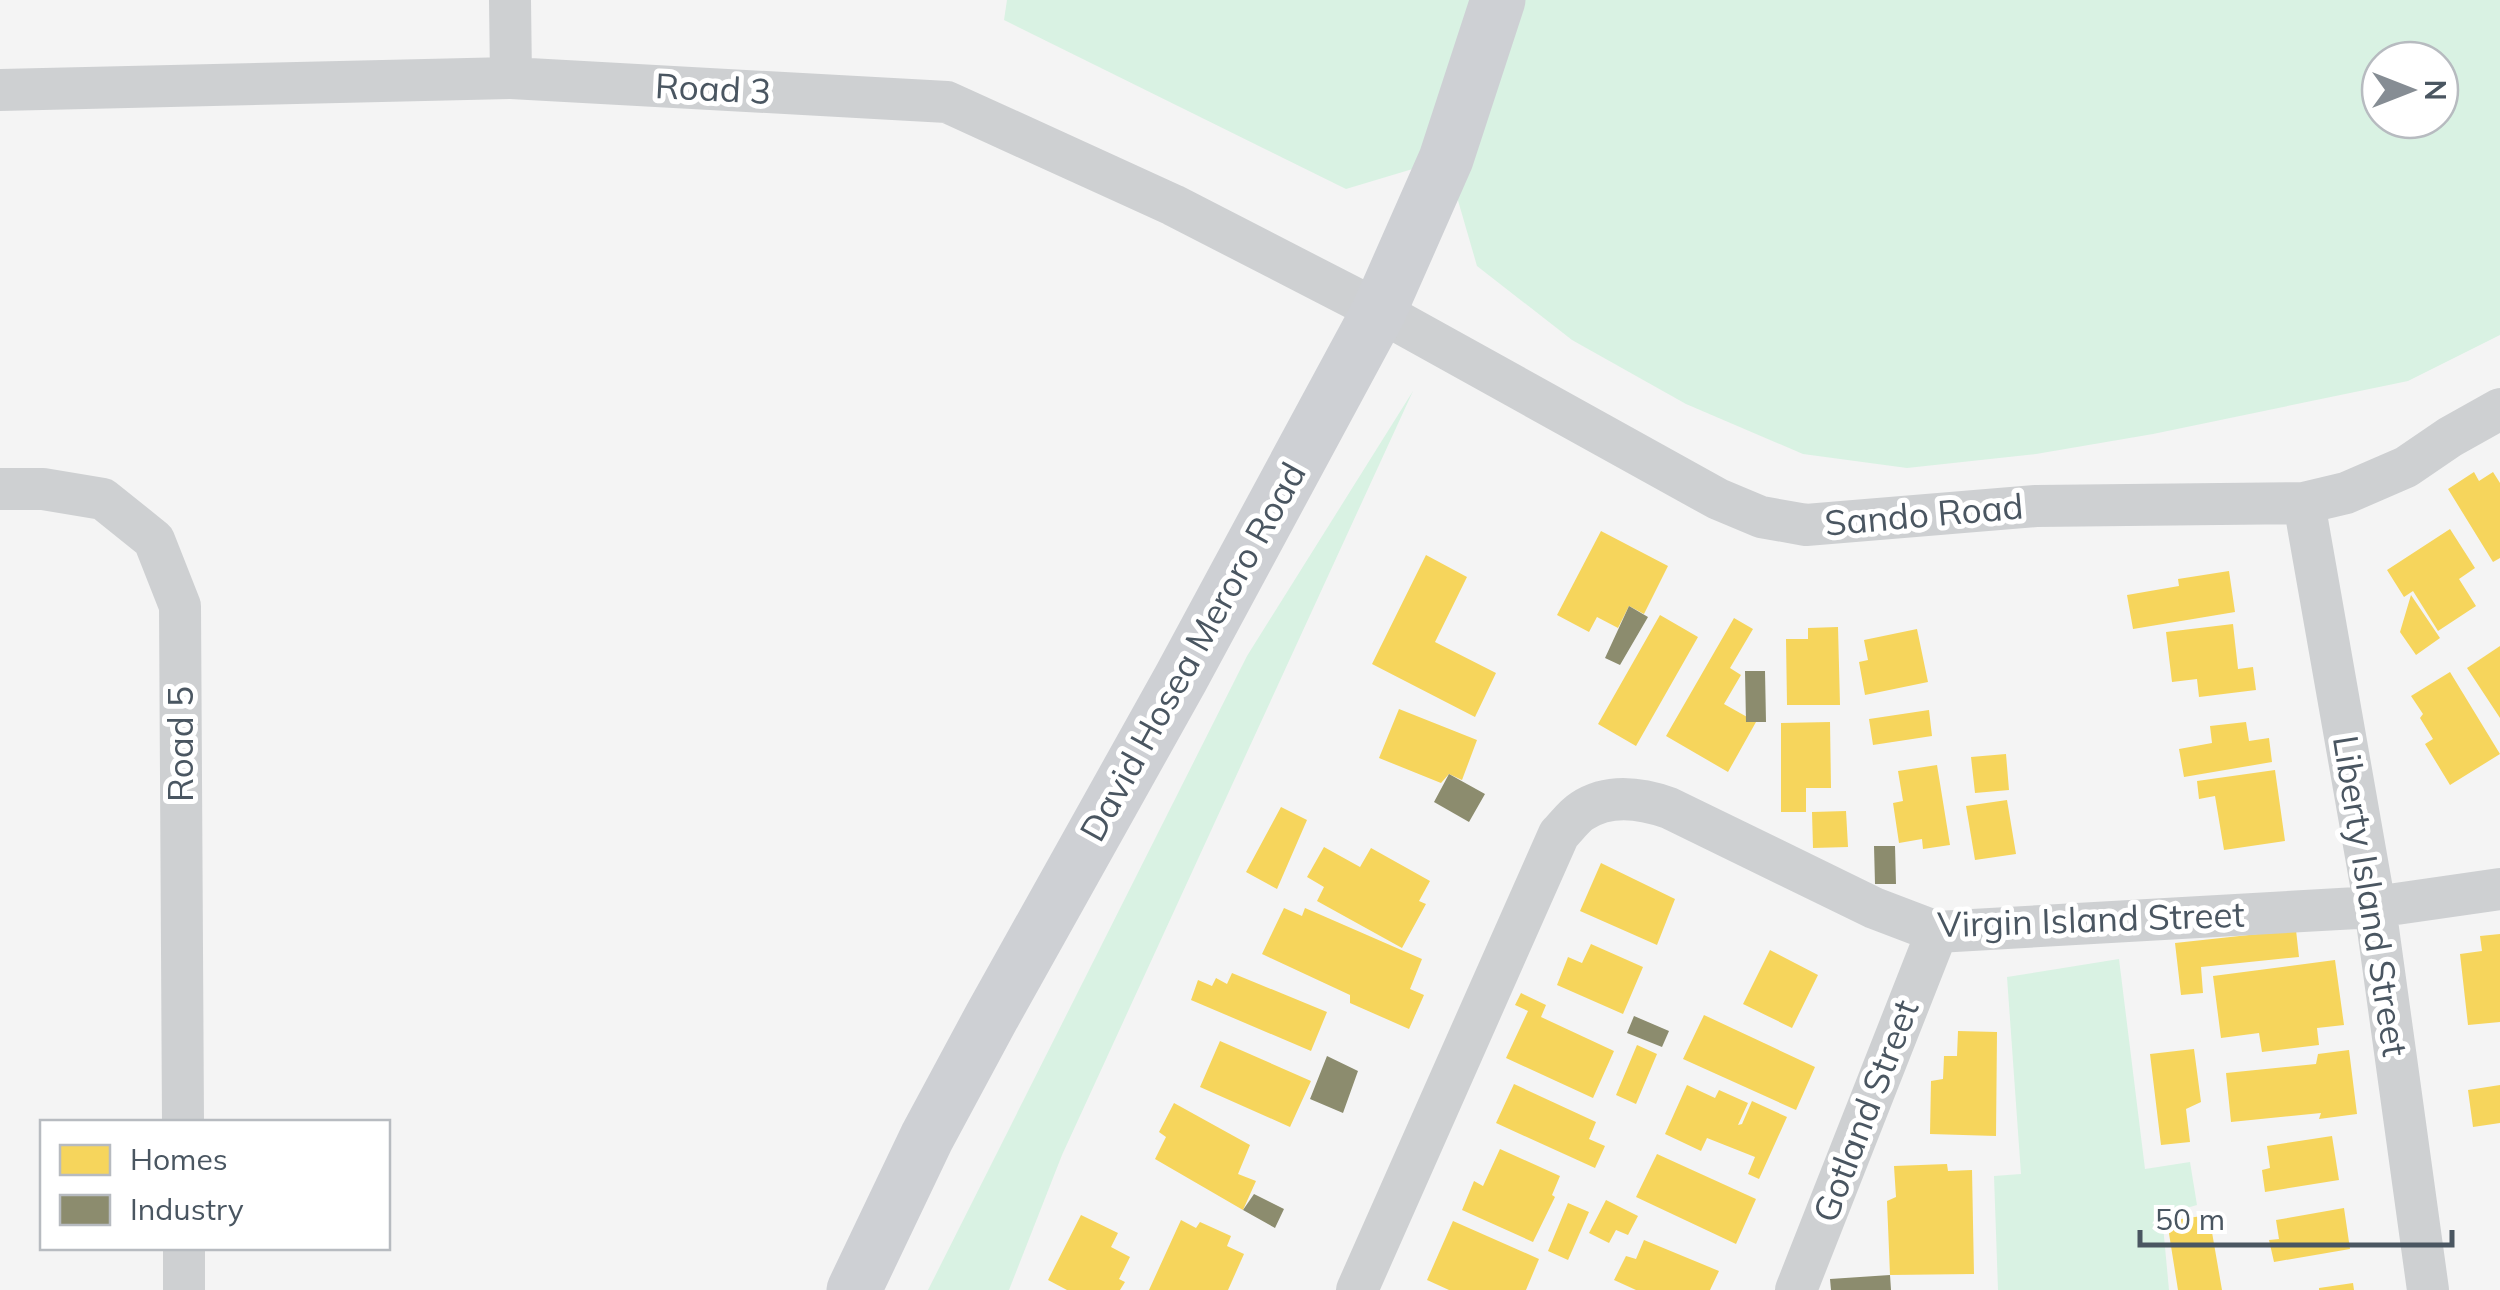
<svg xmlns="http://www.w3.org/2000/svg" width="2500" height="1290" font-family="Mulish,sans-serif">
<rect width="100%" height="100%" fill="#f4f4f4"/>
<path fill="#d9f2e3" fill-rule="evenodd" d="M1007,0H2500V335L2408,381L2153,434L2036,454L1907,468L1803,454L1686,404L1572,340L1477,266L1446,159L1346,189L1004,20ZM2380,60H2440V120H2380Z
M1413,391L1062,1155L1009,1290H928L1247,656Z
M2119,959L2145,1169L2190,1162L2197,1205L2162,1215L2169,1290H1998L1994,1176L2021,1174L2007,977Z"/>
<path fill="#f6d55c" d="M2474,472L2479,481L2493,472L2500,483V558L2493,562L2448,489Z
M2450,529L2475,568L2459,579L2476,606L2438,631L2413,591L2404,597L2387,570Z
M1601,531L1668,566L1644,614L1629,606L1618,628L1597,617L1589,632L1557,615Z
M1426,555L1467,577L1435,642L1496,673L1475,717L1372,664Z
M2229,571L2235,612L2133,629L2127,595L2179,586L2178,579Z
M2411,595L2440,638L2416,655L2400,632Z
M1660,615L1698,637L1636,746L1598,724Z
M1734,618L1753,629L1730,668L1741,675L1724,704L1756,722L1728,772L1666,736Z
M2233,624L2238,669L2253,667L2256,690L2199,697L2197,679L2172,682L2166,632Z
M1838,627L1840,705H1787L1786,639H1808V628Z
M1917,629L1928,682L1865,695L1859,662L1868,660L1864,640Z
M2500,646V718L2467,668Z
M2450,672L2500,754L2450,785L2425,744L2433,739L2420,718L2423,714L2411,696Z
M1399,709L1477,740L1462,780L1449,774L1441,783L1379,758Z
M1929,710L1932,736L1873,745L1869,719Z
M1830,722L1831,788H1806V812H1781V723Z
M2246,722L2249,741L2269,738L2272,762L2184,777L2179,749L2212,743L2210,726Z
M2006,754L2009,790L1975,793L1971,757Z
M1937,765L1950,845L1923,849L1922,839L1899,843L1893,803L1903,801L1898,771Z
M2275,770L2285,841L2224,850L2215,796L2199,799L2197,781Z
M2007,800L2016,854L1975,860L1966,806Z
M1281,807L1307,820L1277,889L1246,872Z
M1846,811L1848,847L1813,848L1812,812Z
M1324,847L1360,867L1371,848L1430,881L1419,901L1426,904L1402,948L1317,901L1324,887L1307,877Z
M1601,863L1675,899L1657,945L1580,911Z
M1284,908L1302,916L1305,908L1422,959L1410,989L1424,995L1409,1029L1350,1003V995L1262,954Z
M2296,930L2299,957L2201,967L2203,993L2181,995L2175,943Z
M2500,934V1022L2468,1025L2460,954L2482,951L2480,936Z
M1591,944L1643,967L1623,1014L1557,985L1568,957L1582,963Z
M1770,950L1818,975L1792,1028L1743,1004Z
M2335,960L2344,1025L2317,1028L2319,1045L2262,1052L2259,1033L2221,1038L2213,976Z
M1232,973L1327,1012L1311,1051L1191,1000L1198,980L1212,986L1216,978L1227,984Z
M1521,993L1546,1005L1541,1017L1614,1051L1593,1098L1506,1058L1528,1011L1515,1005Z
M1704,1015L1815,1067L1796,1110L1683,1059Z
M1958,1031L1997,1032L1996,1136L1930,1134L1931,1081L1943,1079L1944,1056H1957Z
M1220,1041L1311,1081L1290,1127L1200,1087Z
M1637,1045L1657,1054L1636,1104L1616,1095Z
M2194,1049L2201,1102L2186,1109L2190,1142L2161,1145L2150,1054Z
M2349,1050L2357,1114L2319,1119L2321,1113L2231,1122L2226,1073L2316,1064L2318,1054Z
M1514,1084L1596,1122L1589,1139L1605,1146L1595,1168L1496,1123Z
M1687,1085L1715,1098L1719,1090L1748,1103L1738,1125L1742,1124L1752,1101L1787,1117L1759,1179L1748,1174L1755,1157L1707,1138L1701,1151L1665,1134Z
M2500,1085V1123L2473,1127L2468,1090Z
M1174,1103L1250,1145L1238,1174L1256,1181L1243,1210L1155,1159L1166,1137L1159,1132Z
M2332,1136L2339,1180L2265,1192L2262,1170L2270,1168L2267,1146Z
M1500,1149L1560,1176L1552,1195L1555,1197L1533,1242L1462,1210L1474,1181L1483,1186Z
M1657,1154L1756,1199L1736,1244L1636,1197Z
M1947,1164L1948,1171L1972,1170L1974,1274L1890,1275L1887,1201L1896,1197L1894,1166Z
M1606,1200L1638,1216L1628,1235L1616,1230L1609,1243L1589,1233Z
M1568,1203L1589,1212L1568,1260L1548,1251Z
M2344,1208L2350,1249L2274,1262L2269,1240L2279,1239L2276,1220Z
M1081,1215L1118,1233L1111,1247L1130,1257L1119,1279L1125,1282L1120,1290H1067L1048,1280Z
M2209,1215L2222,1290H2178L2167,1221Z
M1181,1220L1196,1228L1200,1222L1231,1236L1227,1246L1244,1254L1228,1290H1149Z
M1453,1221L1539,1259L1526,1290H1449L1427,1280Z
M1644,1240L1719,1271L1710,1290H1636L1614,1280L1626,1256L1636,1259Z
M2353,1283L2354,1290H2319V1288Z"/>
<path fill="#8c8c6e" d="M1629,606L1648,617L1620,665L1605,658Z
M1745,671H1765L1766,722H1746Z
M1449,774L1485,794L1469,822L1434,802Z
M1874,846H1895L1896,884H1875Z
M1634,1016L1669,1031L1662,1047L1627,1033Z
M1327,1056L1358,1071L1343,1113L1310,1099Z
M1254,1194L1284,1209L1275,1228L1243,1210Z
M1890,1275L1891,1290H1831L1830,1279Z"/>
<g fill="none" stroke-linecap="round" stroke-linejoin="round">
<path stroke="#ced0d2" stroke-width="42" d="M510,0L511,78
M0,90L511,78L947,102L1173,205L1379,311L1718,499L1761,517L1806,525L2036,506L2304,503L2346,493L2406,467L2450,437L2500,409
M0,489H43L103,499L154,540L180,606L183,1122
M2304,503L2375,907L2428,1290
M184,1248V1290
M1357,1290L1559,834C1566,827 1574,816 1582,811C1609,793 1641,798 1669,808L1874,908L1937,932L2375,907L2500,889
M1796,1290L1937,932"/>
<path stroke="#ced0d4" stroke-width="55" d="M854,1290L927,1137L991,1018L1181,678L1379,311L1446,159L1498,0"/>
</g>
<g text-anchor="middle" stroke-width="10" stroke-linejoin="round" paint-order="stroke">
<g font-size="35" fill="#4a5661" stroke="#fff">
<text transform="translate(713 89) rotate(3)" y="12">Road 3</text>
<text transform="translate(1924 515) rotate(-5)" y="12">Sando Road</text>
<text transform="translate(1193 652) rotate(-61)" y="12">David Hosea Meroro Road</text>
<text transform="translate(181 744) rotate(-90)" y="12">Road 5</text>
<text transform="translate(2370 896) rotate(81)" y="12">Liberty Island Street</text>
<text transform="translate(2091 920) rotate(-2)" y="12">Virgin Island Street</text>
<text transform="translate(1866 1111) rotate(-69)" y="12">Gotland Street</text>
</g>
</g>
<rect x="40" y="1120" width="350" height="130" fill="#ffffff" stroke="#b7bbc0" stroke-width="2.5"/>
<rect x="60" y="1145" width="50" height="30" fill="#f6d55c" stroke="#b7bbc0" stroke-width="2.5"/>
<text x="130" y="1170" font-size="30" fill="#4a5661">Homes</text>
<rect x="60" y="1195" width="50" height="30" fill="#8c8c6e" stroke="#b7bbc0" stroke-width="2.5"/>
<text x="130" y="1220" font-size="30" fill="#4a5661">Industry</text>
<g transform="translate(2410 90) rotate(90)"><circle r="48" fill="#ffffff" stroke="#b7bbc0" stroke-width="2.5"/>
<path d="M0-8L18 38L0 25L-18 38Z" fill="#868d94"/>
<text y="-15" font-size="28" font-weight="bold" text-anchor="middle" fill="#4a5661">N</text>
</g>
<path d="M2140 1230v15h312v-15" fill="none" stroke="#4a5661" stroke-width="5"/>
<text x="2155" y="1230" font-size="30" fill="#4a5661" stroke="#ffffff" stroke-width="8" paint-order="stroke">50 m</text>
</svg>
